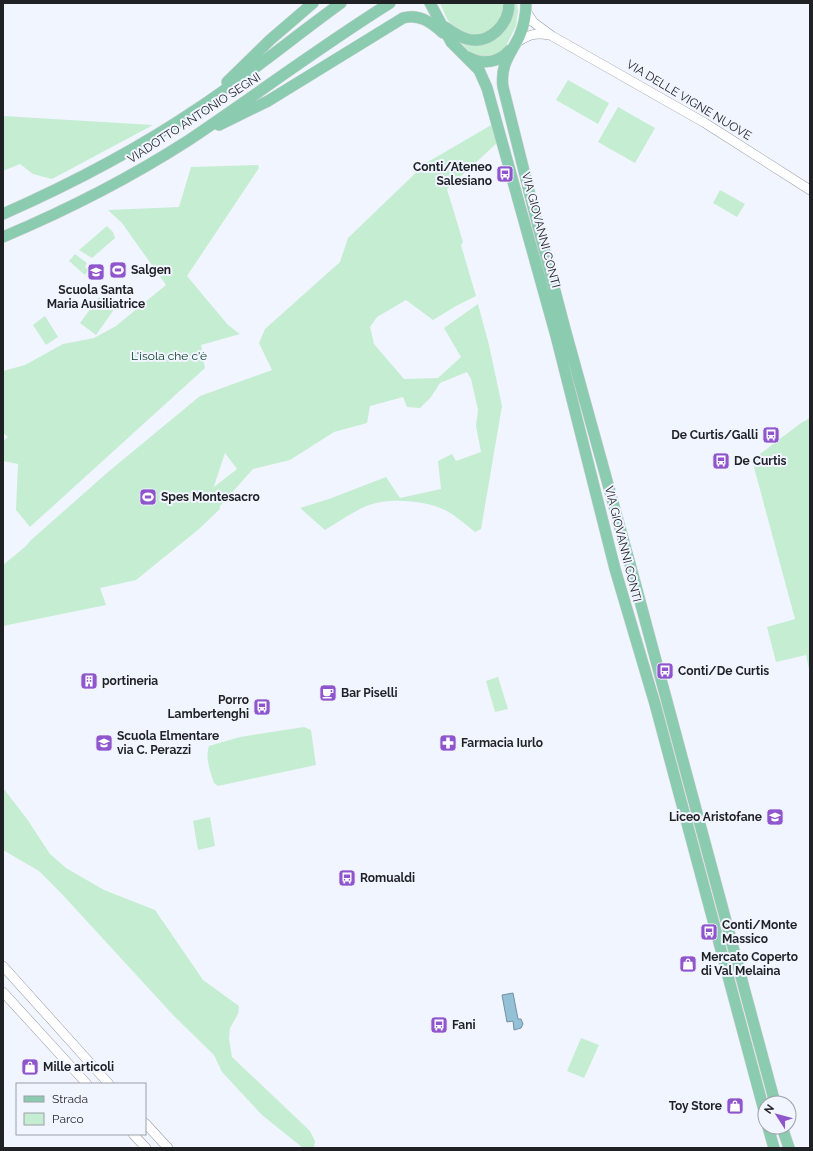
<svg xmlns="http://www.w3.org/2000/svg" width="813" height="1151" font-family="Raleway,sans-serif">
<rect width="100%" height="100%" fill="#f1f5ff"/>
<path fill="#c5edd2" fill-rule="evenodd" d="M440,3H507V8L494,29L476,36L461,32L452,25L447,19Z
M513,3H517L518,11L516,26L505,48L495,55L481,57L470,52L459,41L483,43Z
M568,80L609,103L598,124L556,100Z
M618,107L655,128L635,163L598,142Z
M3,116L153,125L52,179L33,174L20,164L3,171Z
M493,124L497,143L447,189L463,242L461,245L476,296L456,306L433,320L406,300L377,317L370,327L374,344L404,379L438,378L461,357L444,328L478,304L489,345L502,406L481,529L475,532C465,524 456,516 445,510C423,500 387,497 364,507C351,513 338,522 325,530L300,508L329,499L386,477L400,498L441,489L438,461L452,454L456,461L481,452L476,426L478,410L471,379L467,372L440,383L431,397L420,408L407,407L403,397L370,406L367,423L334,432L290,460L253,469L220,506V509L199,529L136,580L100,588L106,605L3,626V565L26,546L30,541L108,472L200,396L272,370L259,343L265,329L340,262L348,238L426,163ZM225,453L237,469L214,487V486Z
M258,165L259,168L187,276L228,325L240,334L201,345L205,368L30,527L16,510L18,464L3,461V441L8,437L3,433V371L25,365L63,344L94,338L116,326L166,285L122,223L108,210L179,207L191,167Z
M720,190L745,204L737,217L713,203Z
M107,226L113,232L115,238L92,258L79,250Z
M75,254L87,263L85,267L88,270L85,275L69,261Z
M99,297L115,308L96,335L80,323Z
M45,316L58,337L46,345L33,325Z
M810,418V674L806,655L776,662L767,627L795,619L752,460L801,423Z
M498,677L508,709L495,712L486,681Z
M304,727L311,730L316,765L218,786L214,783C210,771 205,758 209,746L240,737Z
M3,788L27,819L50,854L66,868L104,890L155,910L203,980L239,1006L238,1014L230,1028L229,1039L232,1057L310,1131L315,1141L314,1148H303L262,1115L222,1072L214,1055L173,1015L61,893L39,871L3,850Z
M210,817L215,846L198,850L193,821Z
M581,1038L599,1045L584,1078L567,1071Z"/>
<path fill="#95c1d7" stroke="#7291a1" d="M513,993L518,1019H521L523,1024L521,1028L514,1030L513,1021L507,1022L502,995Z"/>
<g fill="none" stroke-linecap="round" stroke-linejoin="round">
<g stroke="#979ba4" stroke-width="10">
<path id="minor" d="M526,11L533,22L552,36L705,123L810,190
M515,44C527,35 535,32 549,35
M3,966L109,1084
M3,992L87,1084
M145,1123L168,1148
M133,1134L146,1148"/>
</g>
<g stroke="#d2d3d3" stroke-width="12">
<path id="major" d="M430,3L451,42L479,70L487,88L556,336L615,569L655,704L765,1114
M526,3C526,15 524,26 519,37C510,55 500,65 503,87L533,207L565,329L630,564L775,1103
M445,27C452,32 459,37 467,39C490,45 509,24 509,3
M468,57C483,65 498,63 510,50
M227,82L270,40L313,3
M219,125L268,101L403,18C419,13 432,23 443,33
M3,214C71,184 138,149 200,107C248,75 294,37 341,3
M3,237C67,210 130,178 189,140C256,95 321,46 390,3
M768,1127L774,1148
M782,1127L789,1148"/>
</g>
<use href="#minor" stroke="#fff" stroke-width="9"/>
<use href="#major" stroke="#8bcbb0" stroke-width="11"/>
</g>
<defs>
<g id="bus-square" transform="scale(0.9)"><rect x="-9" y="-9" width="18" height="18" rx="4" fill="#8e55cc" stroke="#f1f5ff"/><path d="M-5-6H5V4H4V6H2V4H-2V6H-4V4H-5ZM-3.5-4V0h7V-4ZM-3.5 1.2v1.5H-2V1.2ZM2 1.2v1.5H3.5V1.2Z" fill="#fff"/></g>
<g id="stadium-square" transform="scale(0.9)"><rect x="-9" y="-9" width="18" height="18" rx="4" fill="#8e55cc" stroke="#f1f5ff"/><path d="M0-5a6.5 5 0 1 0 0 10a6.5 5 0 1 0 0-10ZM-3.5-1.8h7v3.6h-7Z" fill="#fff"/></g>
<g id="school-square" transform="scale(0.9)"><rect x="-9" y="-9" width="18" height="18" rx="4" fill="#8e55cc" stroke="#f1f5ff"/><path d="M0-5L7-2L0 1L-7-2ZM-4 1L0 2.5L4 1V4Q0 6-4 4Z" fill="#fff"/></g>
<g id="building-square" transform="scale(0.9)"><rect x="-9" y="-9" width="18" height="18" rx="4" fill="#8e55cc" stroke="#f1f5ff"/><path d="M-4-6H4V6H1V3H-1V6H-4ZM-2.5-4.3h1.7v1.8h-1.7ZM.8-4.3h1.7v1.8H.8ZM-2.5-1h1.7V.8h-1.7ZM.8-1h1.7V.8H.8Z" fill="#fff"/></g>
<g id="cafe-square" transform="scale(0.9)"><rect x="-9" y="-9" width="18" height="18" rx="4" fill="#8e55cc" stroke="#f1f5ff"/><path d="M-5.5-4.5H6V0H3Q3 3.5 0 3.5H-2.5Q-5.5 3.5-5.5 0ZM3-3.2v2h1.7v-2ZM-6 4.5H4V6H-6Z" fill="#fff"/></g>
<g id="pharmacy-square" transform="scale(0.9)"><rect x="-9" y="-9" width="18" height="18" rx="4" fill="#8e55cc" stroke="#f1f5ff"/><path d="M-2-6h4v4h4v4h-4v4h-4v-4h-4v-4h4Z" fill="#fff"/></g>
<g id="shop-square" transform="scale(0.9)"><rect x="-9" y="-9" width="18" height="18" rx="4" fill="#8e55cc" stroke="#f1f5ff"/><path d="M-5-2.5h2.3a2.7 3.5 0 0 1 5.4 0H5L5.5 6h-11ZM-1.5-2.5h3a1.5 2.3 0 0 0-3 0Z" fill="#fff"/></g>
</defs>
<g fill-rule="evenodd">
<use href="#bus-square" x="505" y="174"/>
<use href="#stadium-square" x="118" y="270"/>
<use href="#school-square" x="96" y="272"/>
<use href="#bus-square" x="771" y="435"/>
<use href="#bus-square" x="721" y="461"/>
<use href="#stadium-square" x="148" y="497"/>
<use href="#bus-square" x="665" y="671"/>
<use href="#building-square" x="89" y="681"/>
<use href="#cafe-square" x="328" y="693"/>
<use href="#bus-square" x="262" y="707"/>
<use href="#school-square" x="104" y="743"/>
<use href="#pharmacy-square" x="448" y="743"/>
<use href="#school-square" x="775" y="817"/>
<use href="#bus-square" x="347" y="878"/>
<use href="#bus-square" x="709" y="932"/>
<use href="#shop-square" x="688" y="964"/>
<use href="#bus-square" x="439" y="1025"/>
<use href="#shop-square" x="30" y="1067"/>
<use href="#shop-square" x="735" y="1106"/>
</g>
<g text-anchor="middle" stroke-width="4" stroke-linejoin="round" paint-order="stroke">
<g font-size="12" fill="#1f2124" stroke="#f1f5ff">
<text transform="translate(689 100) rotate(31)" y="4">VIA DELLE VIGNE NUOVE</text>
<text transform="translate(194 118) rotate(-33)" y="4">VIADOTTO ANTONIO SEGNI</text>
<text transform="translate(541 230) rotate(75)" y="4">VIA GIOVANNI CONTI</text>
<text transform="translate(623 544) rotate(76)" y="4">VIA GIOVANNI CONTI</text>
</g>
<g font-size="12" font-weight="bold" fill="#1f2124" stroke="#f1f5ff" text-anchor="start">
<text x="492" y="171" text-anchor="end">Conti/Ateneo<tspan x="492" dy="14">Salesiano</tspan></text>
<text x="131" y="274">Salgen</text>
<text x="96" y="294" text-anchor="middle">Scuola Santa<tspan x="96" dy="14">Maria Ausiliatrice</tspan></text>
<text x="758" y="439" text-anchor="end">De Curtis/Galli</text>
<text x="734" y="465">De Curtis</text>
<text x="161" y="501">Spes Montesacro</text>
<text x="678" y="675">Conti/De Curtis</text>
<text x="102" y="685">portineria</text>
<text x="341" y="697">Bar Piselli</text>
<text x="249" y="704" text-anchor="end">Porro<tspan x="249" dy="14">Lambertenghi</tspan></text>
<text x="117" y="740">Scuola Elmentare<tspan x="117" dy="14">via C. Perazzi</tspan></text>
<text x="461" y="747">Farmacia Iurlo</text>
<text x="762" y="821" text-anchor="end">Liceo Aristofane</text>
<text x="360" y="882">Romualdi</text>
<text x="722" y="929">Conti/Monte<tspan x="722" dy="14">Massico</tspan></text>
<text x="701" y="961">Mercato Coperto<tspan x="701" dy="14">di Val Melaina</tspan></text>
<text x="452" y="1029">Fani</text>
<text x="43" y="1071">Mille articoli</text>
<text x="722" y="1110" text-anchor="end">Toy Store</text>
</g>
<g font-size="12" fill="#093b21" stroke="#f1f5ff">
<text x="169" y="360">L'isola che c'è</text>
</g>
</g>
<rect width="813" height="1151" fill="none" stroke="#1f2124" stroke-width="8"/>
<rect x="16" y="1083" width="130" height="52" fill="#f1f5ff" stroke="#9da0a7"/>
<rect x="24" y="1096" width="20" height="6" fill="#8bcbb0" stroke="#9da0a7"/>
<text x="52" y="1103" font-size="12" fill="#1f2124">Strada</text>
<rect x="24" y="1113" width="20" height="12" fill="#c5edd2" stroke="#9da0a7"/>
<text x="52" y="1123" font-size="12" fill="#1f2124">Parco</text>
<g transform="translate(777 1115) rotate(306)"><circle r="19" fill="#f1f5ff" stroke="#9da0a7"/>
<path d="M0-3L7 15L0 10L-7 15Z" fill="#8e55cc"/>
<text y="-6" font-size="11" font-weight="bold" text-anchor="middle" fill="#1f2124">N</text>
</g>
</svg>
